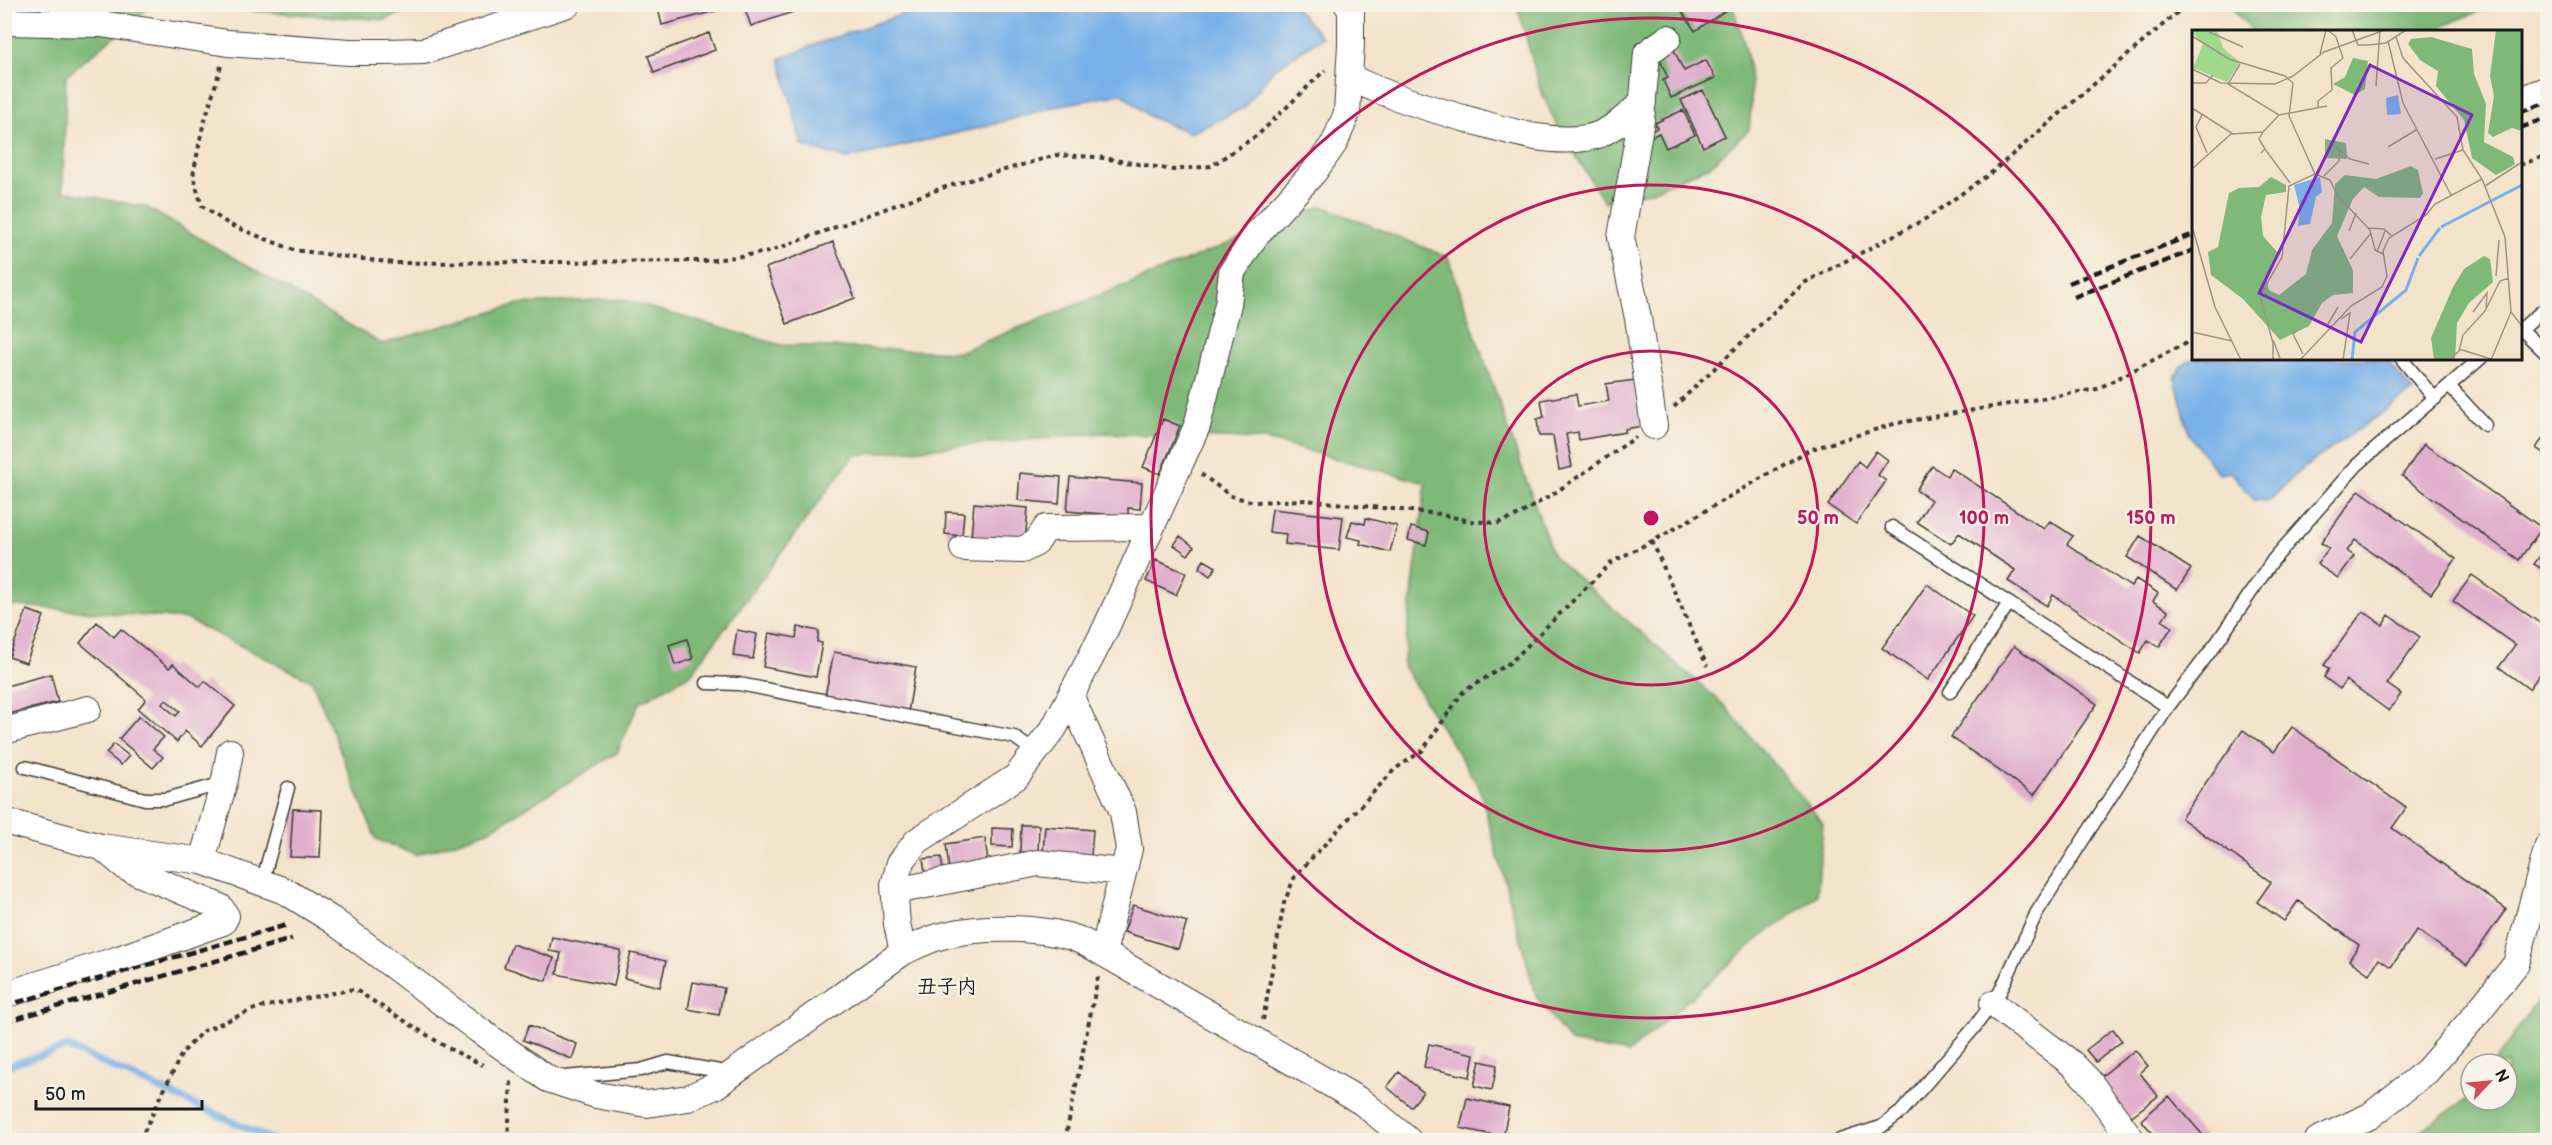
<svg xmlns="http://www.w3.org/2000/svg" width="2552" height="1145" font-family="'Balsamiq Sans','Klee One',sans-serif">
<rect width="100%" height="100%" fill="#f7f3e8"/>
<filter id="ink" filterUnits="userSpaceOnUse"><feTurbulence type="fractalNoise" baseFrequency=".0167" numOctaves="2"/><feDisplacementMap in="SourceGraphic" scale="12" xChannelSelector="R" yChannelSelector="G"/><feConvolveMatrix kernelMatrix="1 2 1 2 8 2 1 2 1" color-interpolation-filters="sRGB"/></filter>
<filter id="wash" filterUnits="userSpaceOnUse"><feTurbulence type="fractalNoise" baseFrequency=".008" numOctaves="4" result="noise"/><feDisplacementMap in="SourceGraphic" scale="24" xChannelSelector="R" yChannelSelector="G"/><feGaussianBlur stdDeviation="1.35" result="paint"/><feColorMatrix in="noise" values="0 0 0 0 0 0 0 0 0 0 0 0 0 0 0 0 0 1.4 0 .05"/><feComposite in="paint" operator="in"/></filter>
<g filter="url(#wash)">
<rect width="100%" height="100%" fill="#f4e3cb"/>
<path fill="#7eb978" stroke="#4d6a4a" stroke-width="1.5" d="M4,5H152L66,76L63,191L146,207L382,344L519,304L620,299L781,345L959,352L1322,206L1448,257L1553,556L1725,706L1823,823L1817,896L1757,940L1628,1053L1570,1042L1536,996L1479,787L1403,666L1426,483L1267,440L1104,433L854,455L691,674L639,703L617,753L486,832L416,855L376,839L312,681L186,619L5,605Z
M165,5H422L385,20Z
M1517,5H1732C1749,54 1755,77 1749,130L1710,166L1652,191L1604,202L1557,126L1540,89Z
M2230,5H2495L2430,31H2252Z
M2547,987V1140H2407L2471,1096V1100H2507V1064H2493Z"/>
<path fill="#77b1e8" stroke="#4a6682" stroke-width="1.5" d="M929,5H1293L1322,37L1273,70L1244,108L1191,133L1150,117L1122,94L1061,105L987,126L847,159L802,146L780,59L819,43Z
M2195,358L2386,359L2413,391L2302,469L2269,501L2254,500L2231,472L2218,474L2189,434L2175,378L2181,366Z"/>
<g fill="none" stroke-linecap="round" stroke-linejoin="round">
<path stroke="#77b1e8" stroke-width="7" d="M4,1067L67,1047L273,1140"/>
</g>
<g id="blocks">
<path fill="#e0afcd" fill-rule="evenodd" d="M657,4H722L723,9L662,25Z
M743,4H814V5L751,26Z
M1677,4H1722L1726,10L1695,31Z
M709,33L715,50L654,73L648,56Z
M1671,44L1684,71L1706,60L1715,78L1671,98L1663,80L1668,78L1656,51Z
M1703,90L1725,136L1703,147L1681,100Z
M1683,110L1695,135L1666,148L1659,133L1649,138L1647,133L1657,128L1655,123Z
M833,242L855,298L787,324L766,268Z
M1635,380L1643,426L1625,429V432L1579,440L1578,432L1566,434L1572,467L1559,470L1553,436H1539L1537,419L1544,417L1541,400L1576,394L1578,406L1609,401L1606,384Z
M1163,419L1180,426L1160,474L1143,467Z
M2548,431V456L2536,448Z
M2424,444L2542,528L2519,560L2402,476Z
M1876,451L1888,460L1878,475L1886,481L1856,524L1828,505L1858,461L1865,467Z
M1932,466L1947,476L1951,468L2044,529L2050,521L2073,536L2067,544L2131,587L2136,579L2158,593L2153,601L2168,611L2162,620L2172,627L2159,647L2148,640L2140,653L2053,595L2047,606L2008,581L2015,570L1959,533L1951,544L1917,522L1931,500L1916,490Z
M1020,473L1061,477L1059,504L1018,500Z
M1070,477L1142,483L1140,509L1128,508V516L1067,511Z
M2359,490L2456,559L2431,594L2355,540L2347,551L2354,556L2338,578L2317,564L2329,548L2321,543Z
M974,503L1028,508L1025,542L971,537Z
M1272,509L1343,517L1339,550L1285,544L1286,534L1269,532Z
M946,512L964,513L962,536L945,534Z
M1366,518L1397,526L1390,552L1360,544L1361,540L1347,537L1352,521L1365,524Z
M1411,527L1429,532L1426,545L1408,540Z
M1180,536L1194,547L1188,555L1174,545Z
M2140,536L2191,569L2177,590L2127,557Z
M2548,545V573L2534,564Z
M1156,560L1186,573L1176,595L1146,581Z
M1204,560L1216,567L1210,576L1199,568Z
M2472,575L2548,629V663L2529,689L2499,667L2515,645L2453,601Z
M1927,584L1973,616L1928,680L1882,648Z
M27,610L44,616L26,663L9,657Z
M2363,611L2383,625L2389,615L2420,637L2387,684L2401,694L2389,711L2346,680L2340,689L2324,677L2329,669L2324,665Z
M97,622L114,637L121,629L169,668L173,664L200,687L205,681L235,706L202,746L185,731L177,742L138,709L146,699L80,643ZM166,700L180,711L176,716L162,704Z
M798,627L819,631L817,642L822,643L816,677L763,667L769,633L796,638Z
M737,630L757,634L753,659L733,656Z
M687,639L693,659L675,665L669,645Z
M2014,646L2097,704L2034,795L1951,737Z
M834,652L916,667L908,712L825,696Z
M51,674L58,702L4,715V696L9,695L6,686Z
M139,716L164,737L153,749L163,757L153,768L119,739Z
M2292,727L2406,808L2392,828L2506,909L2467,965L2417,930L2391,967L2379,959L2369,974L2349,960L2359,945L2298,901L2284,921L2257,902L2271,882L2181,818L2243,730L2274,752Z
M114,744L129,756L121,765L106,753Z
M293,809L322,810L320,858L290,857Z
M1021,825H1039L1038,852H1020Z
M1045,826L1093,830L1091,856L1043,852Z
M992,828L1013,829L1012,847L992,846Z
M985,838L988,863L949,869L946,844Z
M941,857L944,876L926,878L923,859Z
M1133,905L1187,922L1178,949L1124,932Z
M552,937L621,951L614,986L557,974L561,953L549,951Z
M512,944L554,958L546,981L504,967Z
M631,953L666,961L660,987L624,978Z
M693,982L724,988L719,1015L688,1009Z
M529,1025L577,1044L572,1059L523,1040Z
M2113,1029L2122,1041L2096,1062L2086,1050Z
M1429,1044L1474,1054L1470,1077L1424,1067Z
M2135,1050L2148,1066L2140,1073L2158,1096L2128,1119L2098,1079Z
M1480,1061L1497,1065L1492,1090L1474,1086Z
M1399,1072L1423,1092L1411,1107L1387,1087Z
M2169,1096L2207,1140H2152L2156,1137L2141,1120Z
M1467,1098L1509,1107L1503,1137L1460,1128Z"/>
</g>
</g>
<g filter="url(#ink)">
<use href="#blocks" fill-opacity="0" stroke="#3c3a36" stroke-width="1.5"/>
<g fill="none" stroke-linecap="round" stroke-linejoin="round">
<g stroke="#3c3a36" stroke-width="15">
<path id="service" d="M2520,330L2548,306
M2522,330L2548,355
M2401,358L2435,399
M2449,386L2485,425
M1892,527L2168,707
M707,683L739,684L1014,737L1035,752
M1950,692L2009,603
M25,767L145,799H166L224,783
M262,883L288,788
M565,1077L641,1070L668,1062L731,1073
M1840,1140L1881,1127L1901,1112L1974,1028L2000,992L2037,912L2168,707L2218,641L2273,560L2357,465L2481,358"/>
</g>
<g stroke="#3c3a36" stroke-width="28">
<path id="minor" d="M4,22L101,24L228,43L349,52H385L424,51L568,4
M1349,77C1388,96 1428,108 1470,120C1509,131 1546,144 1586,138C1608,135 1628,116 1643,102
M2520,100L2548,89
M1654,426L1638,318L1621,237L1641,120L1647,53L1668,38
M963,548L1022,550L1036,543L1046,528L1151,527
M1071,697L1123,812L1129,849L1103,953
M4,731L88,709
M4,821L101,847L202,861L285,891L332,920L480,1031L548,1079L596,1095L647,1104L688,1098L715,1086L903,952C918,945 933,937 950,934C984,926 1041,927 1074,938C1084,941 1094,948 1103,953L1362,1102L1408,1140
M202,861L225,779L230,752
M895,891L1038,863L1123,872
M903,952L897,924L894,885L900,863L917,841L1016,777L1054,728L1105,630L1197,426L1228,304L1232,272L1256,235L1314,172L1335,142L1347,113L1351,44V10L1347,4
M4,995L116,960L223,922L226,916L220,907L127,868L103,848
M1993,1004L2071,1063L2088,1080L2132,1140
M2318,1140L2370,1116L2427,1071L2473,1018L2516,964L2548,846"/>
</g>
<path stroke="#3c3a36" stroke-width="4" stroke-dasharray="4.5 4.5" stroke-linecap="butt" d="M221,66L202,130L193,176L202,206L230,225L294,250L394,263L708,261L768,252L942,188L1056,155L1097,157L1173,170L1211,166L1259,134L1325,70
M2520,165L2548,155
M1674,407L1804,283L1927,218L1991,173L2187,4
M1201,474L1231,496L1254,502L1306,500L1440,514L1469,521L1498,523L1517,516L1556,492L1636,437
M1652,541L1707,666
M1263,1020L1284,903L1295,876L1395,769L1422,751L1463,692L1511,662L1612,562L1662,536L1809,450L1897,423L2097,389L2194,339
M140,1140L182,1053L203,1031L257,1008L354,989L446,1047L483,1065
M508,1140L511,1081
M1065,1140L1098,977"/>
<use href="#service" stroke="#fff" stroke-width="12"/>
<use href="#minor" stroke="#fff" stroke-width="26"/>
<path stroke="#1c1c1c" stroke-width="4.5" stroke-dasharray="9 4.5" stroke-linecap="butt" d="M2520,112L2548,102
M2520,128L2548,118
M2069,283L2194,234
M2074,297L2194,250
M4,1006L287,925
M4,1022L292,939"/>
</g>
</g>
<g fill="none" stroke="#c2185b" stroke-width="3">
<circle cx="1651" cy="518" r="167"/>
<circle cx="1651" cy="518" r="333"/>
<circle cx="1651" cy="518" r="500"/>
</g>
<g text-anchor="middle" stroke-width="4.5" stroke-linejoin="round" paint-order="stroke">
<g font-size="20" font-weight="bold" fill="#1c1c1c" stroke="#f7f3e8">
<text x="947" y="993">丑子内</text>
</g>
</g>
<g transform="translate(2192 30)">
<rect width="330" height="330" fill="#f4e3cb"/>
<path d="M25,0L31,18L48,32L35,52L1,38L11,14L0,1Z" fill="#9ed98c"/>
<path d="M304,0H330V101L320,98L301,107L296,103L302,66L298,46ZM239,7L280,19L282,44L294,74L292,112L321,127L323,134L315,139L304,145L280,128L272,90L244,56L246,41L228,30L216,14L219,9ZM161,28L176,31L173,59L163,65L141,54L153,47ZM133,109L154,113L155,129L133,128ZM219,136L226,140L231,163L228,168L187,167L172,157L161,169L145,206L161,240V263L141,265L130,273L117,296L88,310L51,269L19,245L16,222L26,217L37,163L47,158L67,157L79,147L94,155V162L74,165L69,187L71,206L86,223L74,249L77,260L87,265L114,244L120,220L140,193L143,154L153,145L184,149ZM292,226L298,229L301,252L277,273L265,293L263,330H242L239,308L261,257L272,239Z" fill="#7eb978"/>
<path d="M206,65L209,84L195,85L194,68ZM128,147L130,162L124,167L118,194L106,196L108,179L102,155Z" fill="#77b1e8"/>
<path fill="none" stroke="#77b1e8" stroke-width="3" d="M249,197L330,155M227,226L248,198M160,330L163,302L214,260L226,228"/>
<path fill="none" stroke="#9e9385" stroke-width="1.5" d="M160,0L166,15H177L194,13L214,0M17,2L51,17M0,6L37,29L93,46L101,53L97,86L123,144L97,156L90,227L68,266L81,313V330M204,7L211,28L265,87L271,120L290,149L313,207L319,282L330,296M196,11L211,73L259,165M128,24L134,0M48,34L36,54L87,85L135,76M0,39L29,53L83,54L101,46L132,22L190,1M0,53H14L21,45M184,56L188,1M0,78L41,104M126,78V71L140,60L139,38L151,28L144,7L136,0M10,85L4,97L15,123M143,116L158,129L177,134M196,117L224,100M73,119L98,153M69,123L73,119L67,109L71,102M243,129L271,120M0,139L39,104L71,102L87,85M123,144L138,150L145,165L178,200L183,220L191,224M132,146L147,131V121M293,156L330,132M0,196L23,277L49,330M176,198L192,199L200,206M157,201L164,183M185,222L193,201M158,229L179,203M304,246L307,210M281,282L295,263L294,280M149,289L158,283L151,330M136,294L146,277M109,298L101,304L111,324M0,302L40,311M81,310L88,328M267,319L299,329M108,330L159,276L190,257L195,246L191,221L197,208L234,185L243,174L290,149M257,330L267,321L271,305L293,281L308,251L317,248M299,330L319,282"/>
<path fill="#7b2cbf" fill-opacity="0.15" stroke="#7b2cbf" stroke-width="3" d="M178,35L280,85L169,312L67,263Z"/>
<rect width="330" height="330" fill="none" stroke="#1c1c1c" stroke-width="3"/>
</g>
<circle cx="1651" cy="518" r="9" fill="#c2185b" stroke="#f7f3e8" stroke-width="3"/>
<g font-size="18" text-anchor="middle" font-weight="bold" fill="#c2185b" stroke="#f7f3e8" stroke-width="4.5" stroke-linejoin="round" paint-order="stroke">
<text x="1818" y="524">50 m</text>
<text x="1984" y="524">100 m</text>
<text x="2151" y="524">150 m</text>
</g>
<rect width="2552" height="1145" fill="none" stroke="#f7f3e8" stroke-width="24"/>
<g transform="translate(2489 1082) rotate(64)"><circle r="28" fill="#f7f3e8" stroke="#9f9d96" stroke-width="1.5"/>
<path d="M0-4.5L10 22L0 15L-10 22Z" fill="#d1495b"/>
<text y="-9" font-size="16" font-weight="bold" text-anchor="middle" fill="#1c1c1c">N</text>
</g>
<path d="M36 1100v9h166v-9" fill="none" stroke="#1c1c1c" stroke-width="3"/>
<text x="45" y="1100" font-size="18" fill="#1c1c1c" stroke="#f7f3e8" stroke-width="4.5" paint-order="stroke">50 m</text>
</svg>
